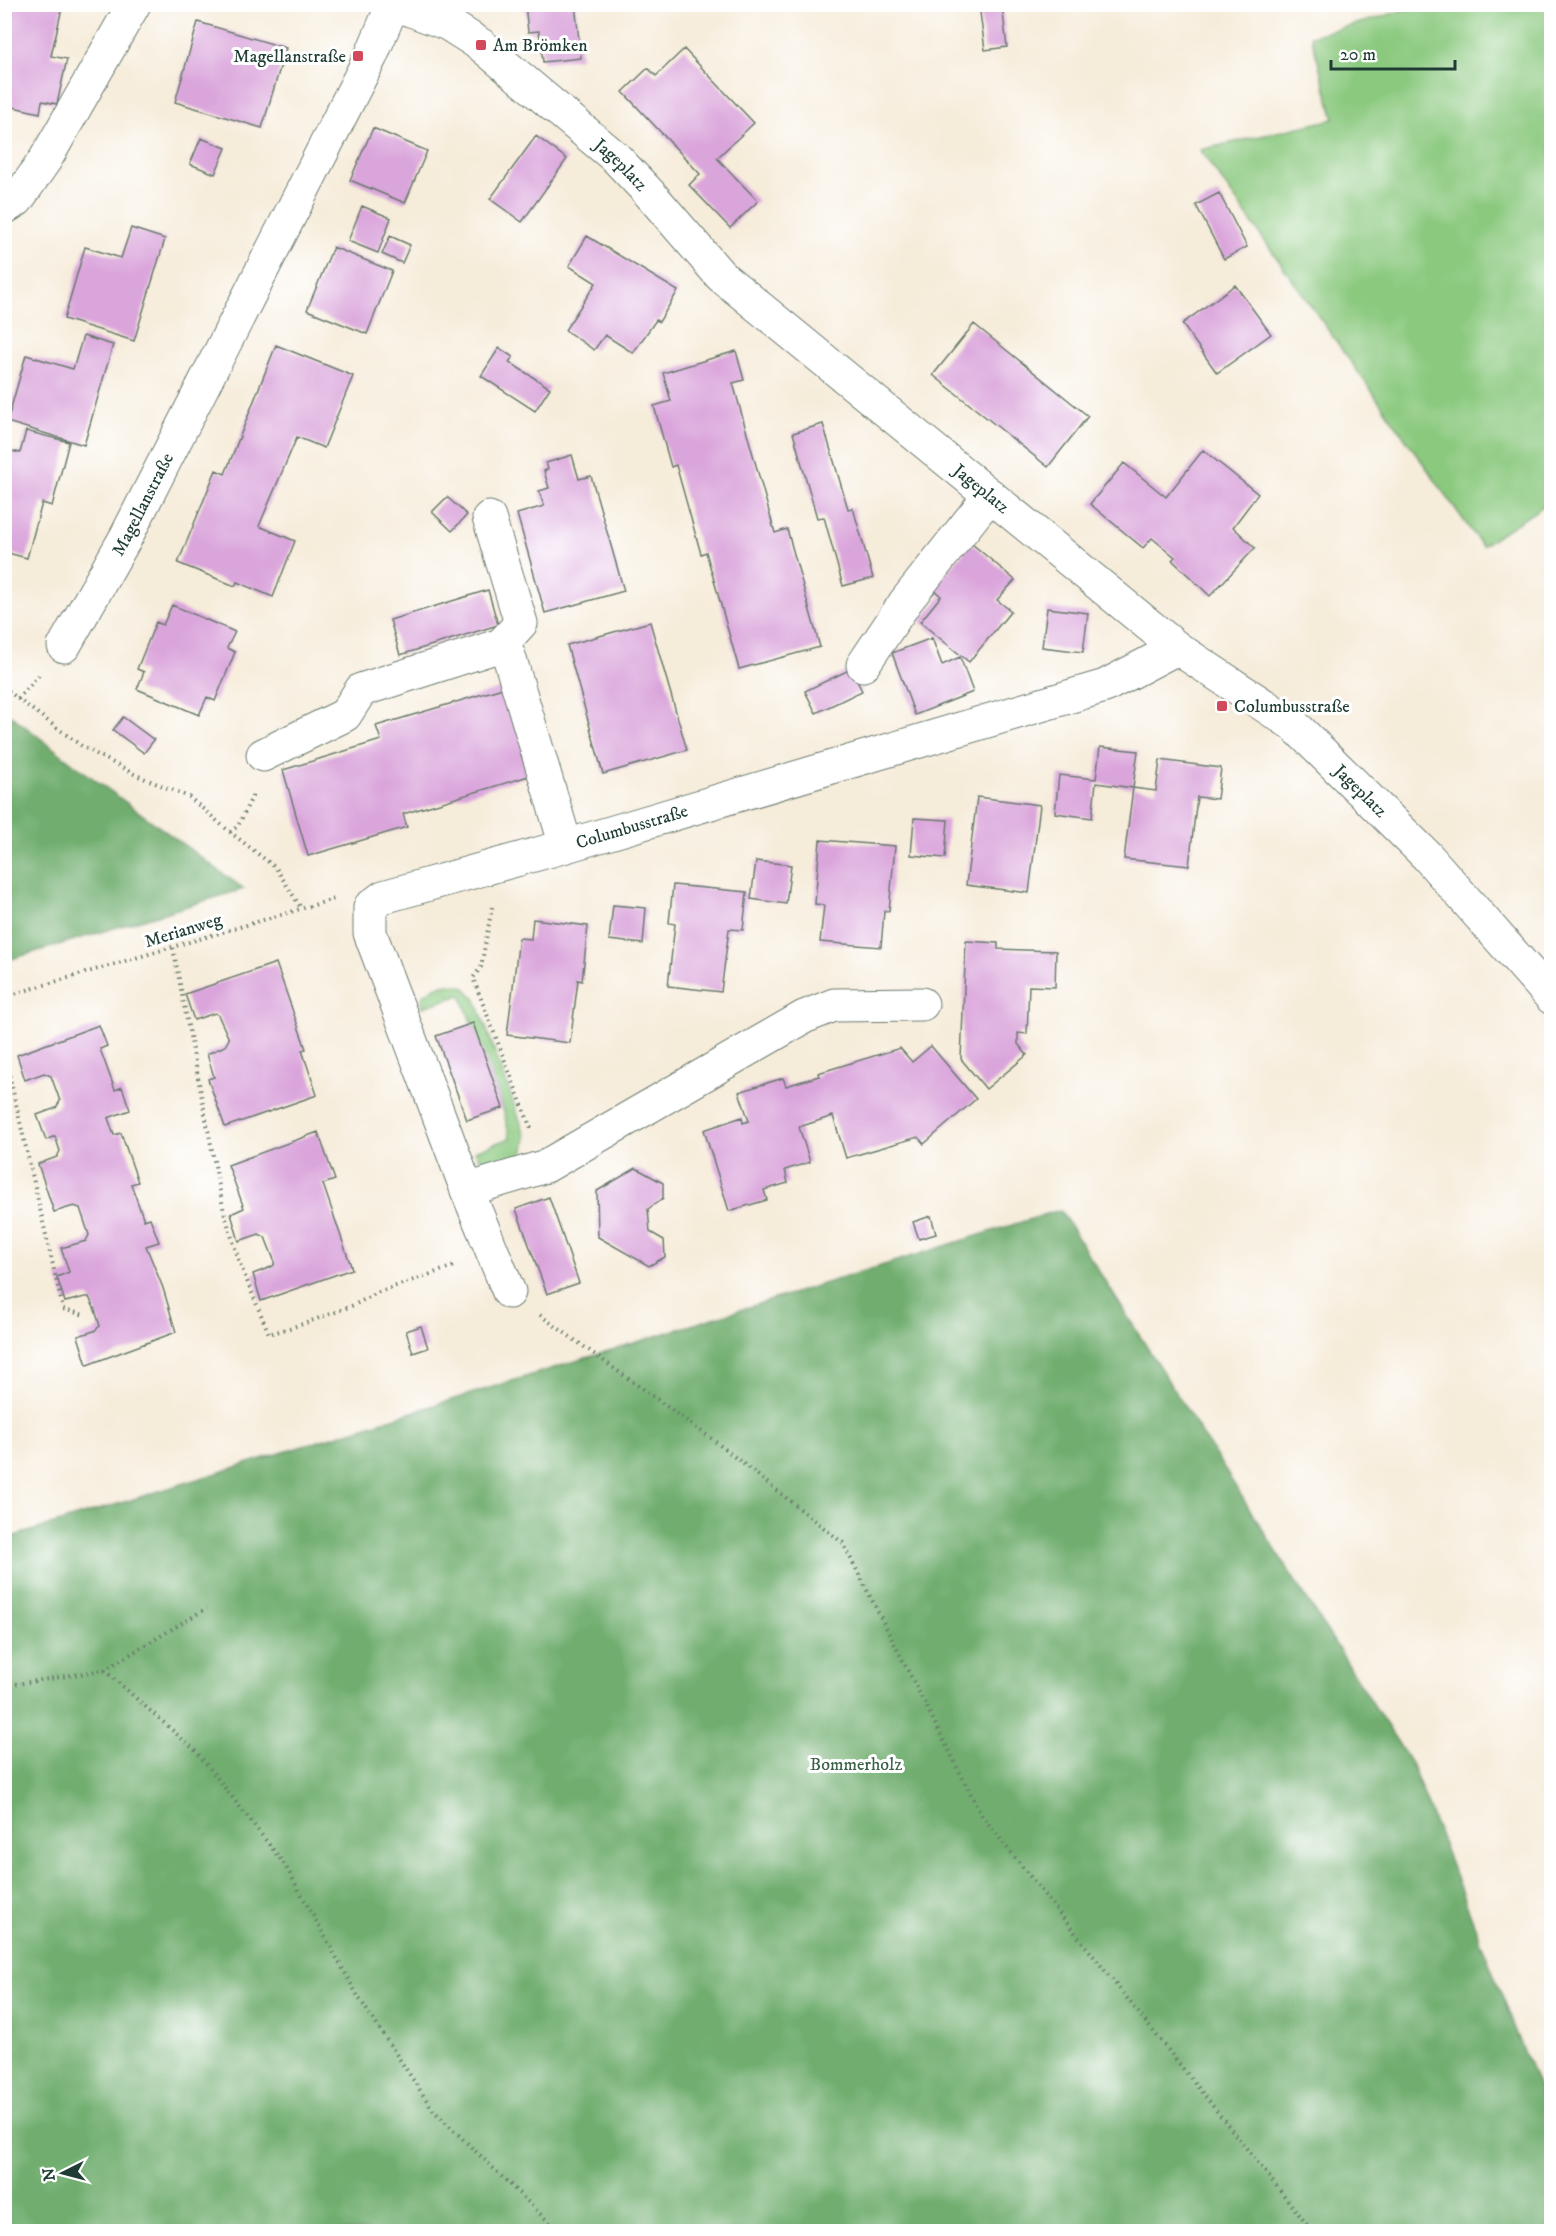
<svg xmlns="http://www.w3.org/2000/svg" width="1556" height="2236" font-family="'IM FELL DW Pica',serif">
<rect width="100%" height="100%" fill="#fff"/>
<filter id="ink" filterUnits="userSpaceOnUse"><feTurbulence type="fractalNoise" baseFrequency=".0167" numOctaves="2"/><feDisplacementMap in="SourceGraphic" scale="12" xChannelSelector="R" yChannelSelector="G"/><feConvolveMatrix kernelMatrix="1 2 1 2 8 2 1 2 1" color-interpolation-filters="sRGB"/></filter>
<filter id="wash" filterUnits="userSpaceOnUse"><feTurbulence type="fractalNoise" baseFrequency=".008" numOctaves="4" result="noise"/><feDisplacementMap in="SourceGraphic" scale="24" xChannelSelector="R" yChannelSelector="G"/><feGaussianBlur stdDeviation="1.35" result="paint"/><feColorMatrix in="noise" values="0 0 0 0 0 0 0 0 0 0 0 0 0 0 0 0 0 1.4 0 .05"/><feComposite in="paint" operator="in"/></filter>
<g filter="url(#wash)">
<rect width="100%" height="100%" fill="#f6ecda"/>
<path fill="#8bc97f" stroke="#55835a" stroke-width="1.5" d="M1418,5H1551V501L1482,546L1200,150L1334,119L1311,36L1375,19Z
M448,984L463,986L476,1000L526,1137L524,1150L520,1159L494,1166L478,1157L475,1151L510,1138L503,1108L461,995L423,1007L422,996L435,987Z"/>
<path fill="#70ad6e" stroke="#487551" stroke-width="1.5" d="M4,710L75,765L244,889L5,961Z
M1060,1210L1412,1765L1551,2121V2231H5V1539Z"/>
<g id="blocks">
<path fill="#daa5db" d="M4,4H63L51,56L67,59L57,104L42,101L40,113L4,105Z
M525,4H575L581,58L543,62L539,31L528,32Z
M979,5H1002L1007,47L985,50Z
M198,22L286,48L262,128L175,102Z
M684,49L754,123L717,158L758,201L730,228L689,185L700,174L623,92L648,68L656,76Z
M373,128L427,151L405,203L350,180Z
M536,136L567,159L522,222L490,199Z
M201,138L226,148L215,174L190,164Z
M1219,193L1247,247L1224,259L1196,205Z
M362,206L391,218L378,253L348,241Z
M131,228L165,239L134,341L64,319L85,247L121,258Z
M390,236L410,245L402,263L382,254Z
M587,236L678,291L659,322L656,320L633,353L605,335L594,350L565,330L596,283L569,266Z
M333,247L392,271L367,334L307,310Z
M1235,285L1271,334L1217,373L1182,324Z
M974,324L1088,416L1048,467L933,375Z
M83,336L113,345L84,445L7,422L26,355L73,369Z
M276,345L353,376L324,448L297,437L259,526L295,541L273,597L237,582L235,586L178,563L216,470L225,474Z
M499,348L513,357L509,362L550,388L535,411L481,376Z
M736,351L744,380L733,383L750,444L775,533L787,529L820,647L739,669L706,552L701,554L676,465L671,467L654,406L671,401L663,373Z
M823,424L848,509L853,508L873,578L843,586L824,517L817,518L793,433Z
M26,431L69,442L52,506L42,503L27,558L4,552V449L20,453Z
M1203,450L1258,494L1233,527L1255,548L1210,596L1172,560L1175,557L1152,538L1143,548L1090,504L1124,463L1166,497Z
M572,455L579,479L591,476L624,591L545,613L517,514L544,506L539,491L549,488L544,471L548,469L546,463Z
M447,497L467,515L452,531L432,512Z
M971,543L1015,580L997,600L1011,611L969,662L920,622L941,596L933,589Z
M488,590L498,625L400,655L390,620Z
M172,605L235,632L227,648L235,652L215,701L207,697L199,715L137,689L144,672L137,669L156,622L163,625Z
M1047,608L1088,613L1083,652L1042,647Z
M650,622L687,750L603,774L567,645Z
M932,638L942,665L960,657L973,692L915,715L892,653Z
M851,669L862,691L816,713L805,691Z
M506,687L532,775L403,814L407,827L308,856L283,770L381,740L376,726Z
M123,717L154,740L144,753L113,730Z
M1100,747L1138,751L1133,788L1156,791L1160,760L1221,768L1217,799L1197,797L1189,866L1124,859L1133,788L1096,783L1092,818L1055,813L1059,775L1096,779Z
M977,797L1040,805L1029,893L966,885Z
M914,818L948,820L945,858L911,855Z
M820,840L895,846L889,911H884L881,947L820,942L824,905L815,904Z
M756,861L791,865L786,904L751,899Z
M673,885L747,892L743,930L729,929L721,992L668,986L675,924L669,923Z
M613,905L646,908L643,944L609,940Z
M533,919L588,926L582,981L578,980L570,1043L507,1035L519,938L531,939Z
M966,941L998,943V949L1056,951L1055,987L1029,986L1027,1034L1018,1033V1044L1027,1055L986,1089L961,1059Z
M276,963L306,1049L302,1050L317,1095L225,1127L208,1079L214,1077L207,1054L225,1046L229,1039L218,1015L215,1013L194,1020L185,994Z
M473,1023L503,1108L467,1120L436,1036Z
M99,1025L107,1046L100,1049L115,1090L122,1087L130,1110L108,1118L114,1135L121,1133L138,1182L131,1184L144,1220L150,1218L159,1242L146,1246L163,1288L176,1332L87,1365L78,1336L94,1331L100,1326L95,1310L89,1297H85L65,1302L57,1277L69,1272L61,1248L86,1241L89,1235L80,1208L74,1206L54,1212L38,1164L57,1157L60,1151L55,1136L46,1140L37,1115L56,1108L60,1101L51,1076L44,1073L25,1080L17,1055Z
M931,1046L976,1099L924,1144L918,1137L846,1158L833,1116L799,1127L810,1162L785,1170L788,1183L764,1190L767,1200L729,1211L704,1130L742,1117L743,1123L749,1121L739,1092L783,1078L786,1086L819,1076L818,1073L900,1048L912,1062Z
M318,1132L335,1180L323,1184L352,1269L261,1301L253,1274L271,1267L274,1265V1260L265,1237L259,1234L239,1241L231,1214L244,1208L228,1165Z
M636,1168L663,1183V1198L648,1209L650,1232L664,1240L665,1257L649,1266L598,1237L597,1191Z
M549,1197L579,1283L547,1294L516,1209Z
M931,1216L936,1234L919,1239L913,1222Z
M421,1326L428,1348L413,1353L406,1331Z"/>
</g>
</g>
<g filter="url(#ink)">
<use href="#blocks" fill-opacity="0" stroke="#6a7a6e" stroke-width="1.5"/>
<g fill="none" stroke-linecap="round" stroke-linejoin="round">
<g stroke="#6a7a6e" stroke-width="35">
<g id="minor">
<path id="s1" d="M395,4L448,24L481,45L616,158L651,195L721,276L1177,648L1294,725L1427,856L1552,998"/>
<path d="M4,208L17,200L45,160L134,4"/>
<path d="M489,518L521,623L501,645"/>
<path id="s2" d="M64,646L126,537L371,56L393,4"/>
<path d="M863,665L906,601L990,495"/>
<path d="M263,755L345,715L361,690L501,645L509,656L566,846"/>
<path d="M467,1190L546,1166L804,1017L834,1005L922,1004"/>
<path id="s3" d="M509,1292L467,1190L370,933V907L383,897L566,846L1105,686L1177,648"/>
</g>
</g>
<path stroke="#6a7a6e" stroke-width="4" stroke-dasharray="1.5 4.5" stroke-linecap="butt" d="M4,687L18,699L83,747L136,775L189,797L230,832L276,868L301,908
M18,699L39,675
M230,832L238,826L252,797V792
M492,907L481,967L473,978L532,1131
M173,948L224,1212L240,1264L269,1334L303,1324L354,1305L379,1292L457,1265
M4,997L334,899
M4,1052L63,1309L84,1315
M540,1315L712,1439L843,1543L982,1816L1313,2232
M104,1670L207,1608
M4,1686L104,1670L197,1752L285,1865L359,1998L433,2110L559,2232"/>
<use href="#minor" stroke="#fff" stroke-width="33"/>
</g>
</g>
<g fill="#d1495b" stroke="#fff" stroke-width="2">
<rect x="475" y="39" width="12" height="12" rx="3"/>
<rect x="352" y="50" width="12" height="12" rx="3"/>
<rect x="1216" y="700" width="12" height="12" rx="3"/>
</g>
<g text-anchor="middle" stroke-width="6" stroke-linejoin="round" paint-order="stroke">
<g font-size="18" fill="#1f3d34" stroke="#fff" text-anchor="start">
<text x="493" y="51">Am Brömken</text>
<text x="346" y="62" text-anchor="end">Magellanstraße</text>
<text x="1234" y="712">Columbusstraße</text>
</g>
<g font-size="18" fill="#1f3d34" stroke="#fff">
<text dy="6" stroke="none"><textPath href="#s1" startOffset="280">Jageplatz</textPath></text>
<text dy="6" stroke="none"><textPath href="#s1" startOffset="766">Jageplatz</textPath></text>
<text dy="6" stroke="none"><textPath href="#s2" startOffset="162">Magellanstraße</textPath></text>
<text dy="6" stroke="none"><textPath href="#s1" startOffset="1252">Jageplatz</textPath></text>
<text dy="6" stroke="none"><textPath href="#s3" startOffset="686">Columbusstraße</textPath></text>
<text transform="translate(183 930) rotate(-17)" y="6">Merianweg</text>
</g>
<g font-size="18" fill="#3a6047" stroke="#fff">
<text x="856" y="1770">Bommerholz</text>
</g>
</g>
<rect width="1556" height="2236" fill="none" stroke="#fff" stroke-width="24"/>
<g transform="translate(63 2173) rotate(264)" stroke="#ffffff" stroke-width="4.5" paint-order="stroke">
<path d="M0-4.5L10 22L0 15L-10 22Z" fill="#1f3d34"/>
<text y="-9" font-size="16" font-weight="bold" text-anchor="middle" fill="#1f3d34">N</text>
</g>
<path d="M1331 60v9h124v-9" fill="none" stroke="#1f3d34" stroke-width="3"/>
<text x="1340" y="60" font-size="18" fill="#1f3d34" stroke="#ffffff" stroke-width="4.5" paint-order="stroke">20 m</text>
</svg>
